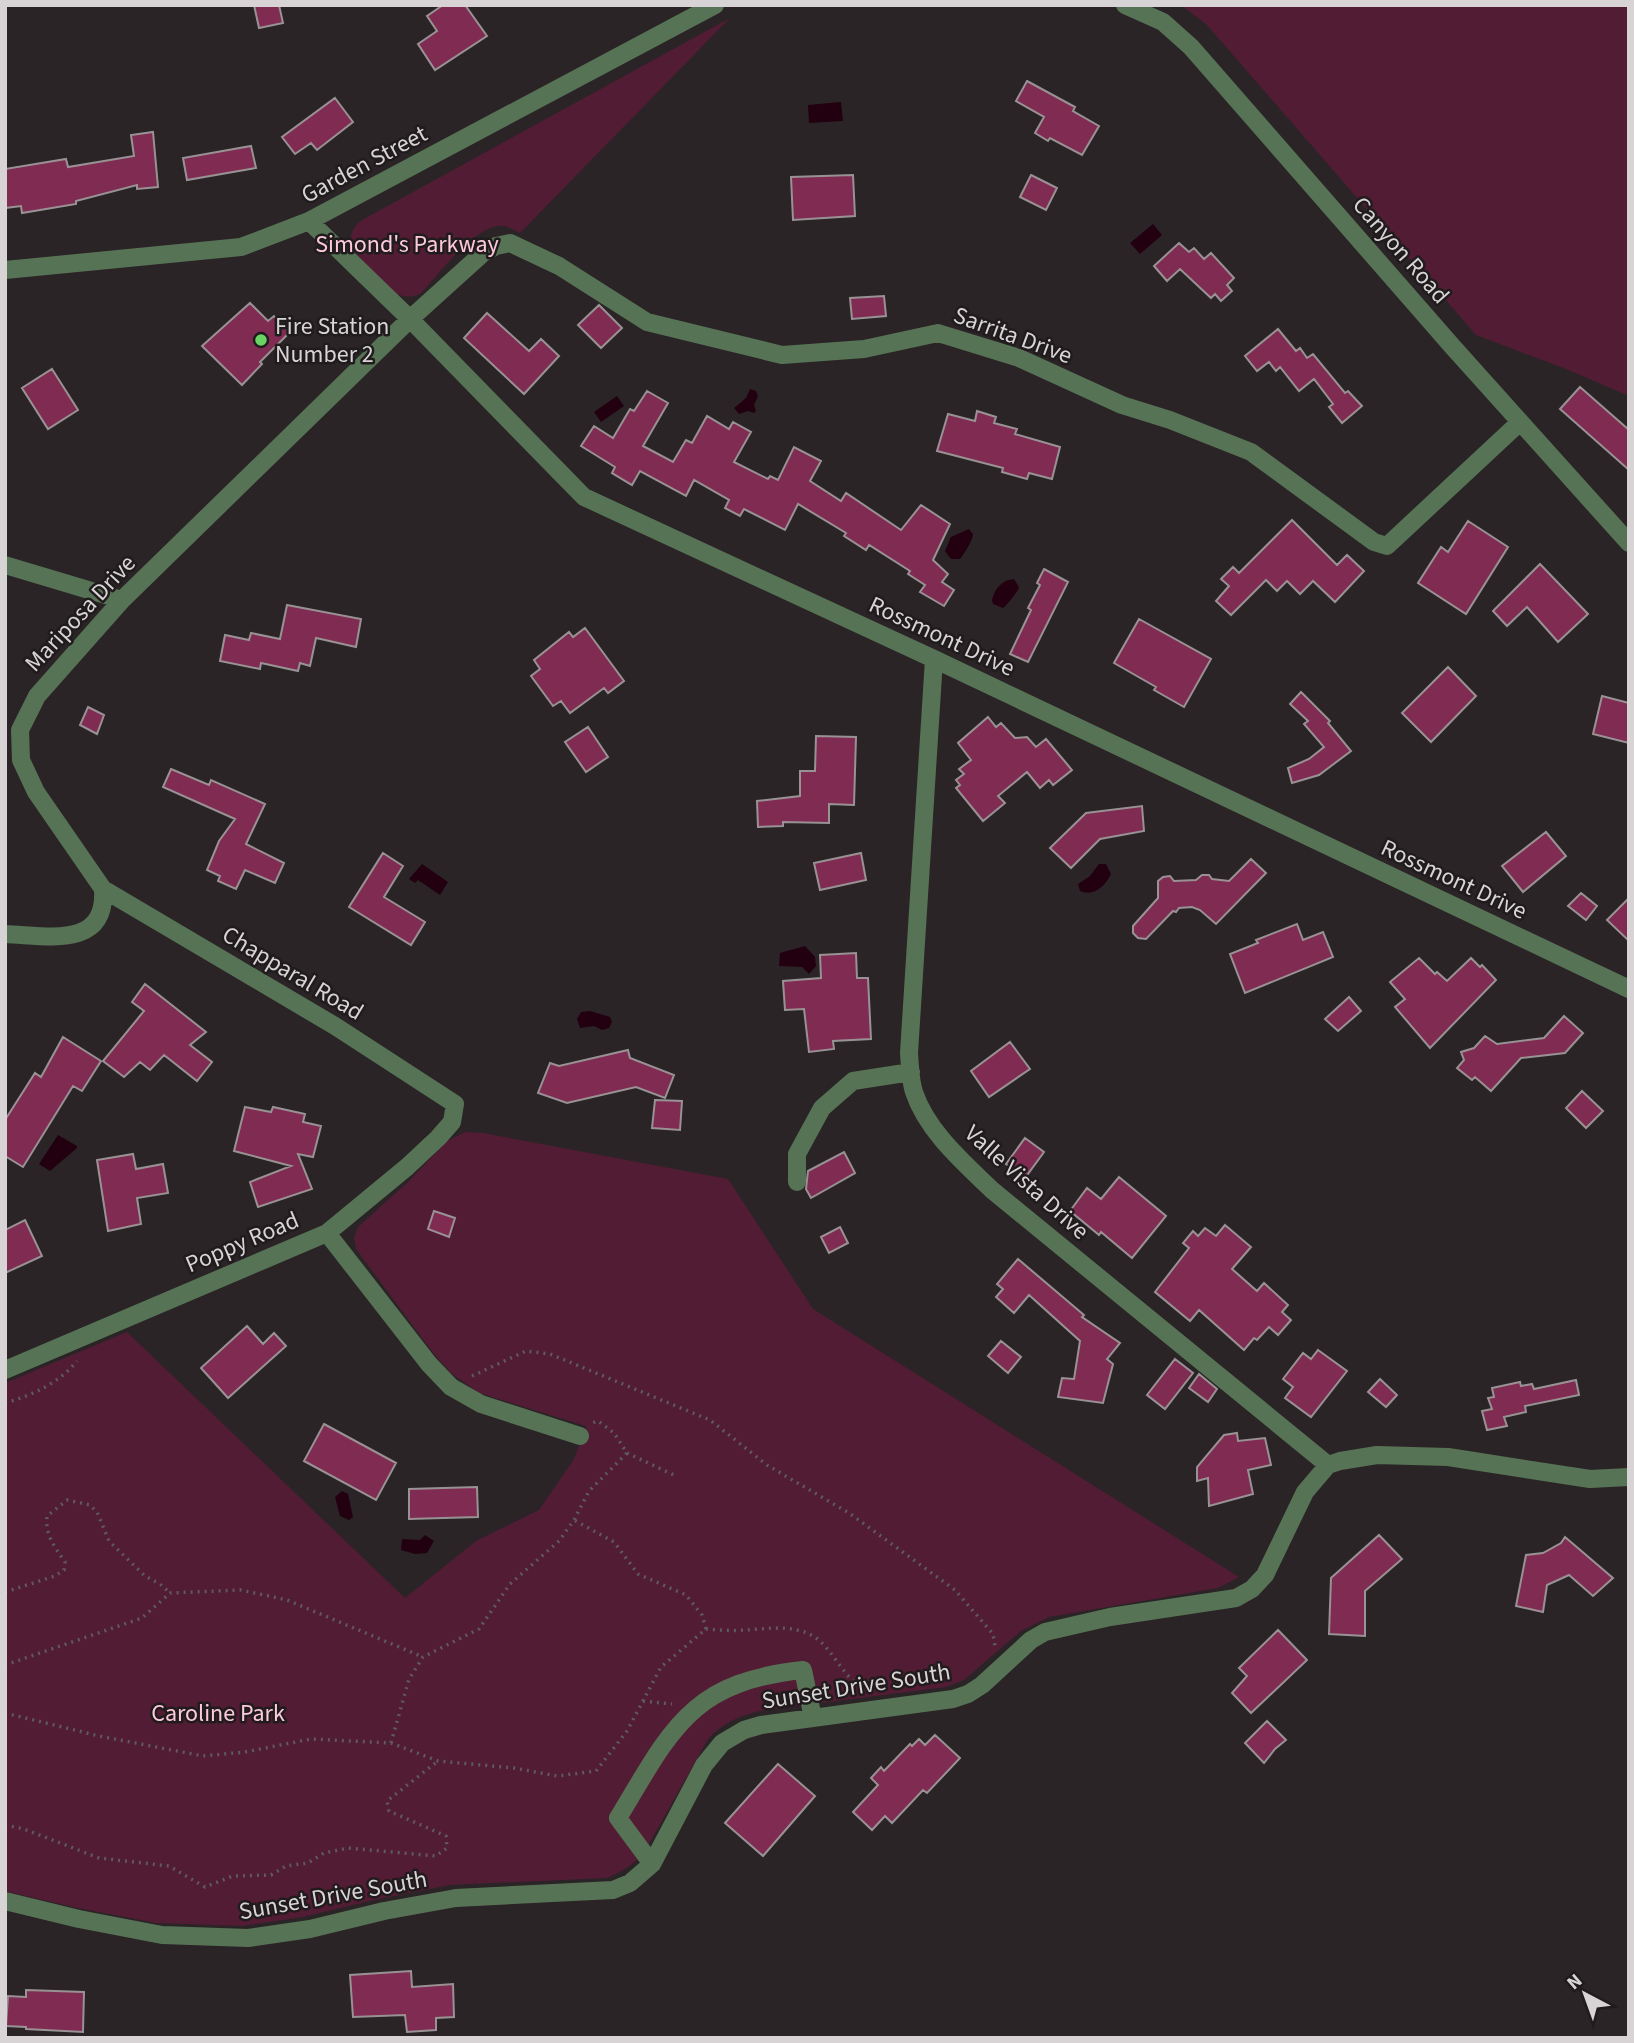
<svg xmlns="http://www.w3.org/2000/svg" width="1634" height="2043" font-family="'Source Sans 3',sans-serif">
<rect width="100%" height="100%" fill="#2a2426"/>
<path fill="#521c34" d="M1181,5H1629V396L1566,369L1476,335L1207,25Z
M730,18L520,233C513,230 507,225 499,226C473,228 439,274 421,293C410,299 402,297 391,291L353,251C348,239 351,228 362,220Z
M465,1132L483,1133L728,1179L813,1309L1239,1577L1218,1588L1049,1617L1021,1631L964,1680L946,1687L766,1710C743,1714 724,1722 708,1739L645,1851C634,1865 623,1871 607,1878L450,1885L378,1899L303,1917L242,1926L156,1923L73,1907L5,1891V1383L127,1332L405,1598L476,1541L539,1510L574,1459L586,1426L479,1393L451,1373L434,1354L356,1249L354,1237L358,1227L407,1183L447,1141Z"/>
<path fill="#23000f" d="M841,102L843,121L809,123L808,105Z
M1153,224L1162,235L1140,254L1130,243Z
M750,389L756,391L758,396L754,405L756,411L754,413L748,411L739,414L734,408L746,398Z
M617,396L624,406L601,422L594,412Z
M969,529L973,534C973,540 964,554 960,559H951L945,551L951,537Z
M1014,579L1019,587C1018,592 1006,606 1003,608L993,604L992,600C995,588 1002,580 1014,579Z
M422,864L448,882L440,895L418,880L415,883L409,879Z
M1099,864H1106L1111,874C1105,886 1094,897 1080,891L1078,884L1090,876Z
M805,946L815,957L816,966L809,974L802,967L779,966L780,953Z
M590,1011L610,1017L612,1022L609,1028L602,1030L594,1026L580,1028L577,1019L581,1012Z
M58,1135L77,1146V1148L50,1171L39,1164Z
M342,1491L348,1494L353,1517L349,1520L340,1516L335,1497Z
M425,1535L434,1541L427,1553L415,1554L401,1550L402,1539L420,1540Z"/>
<path fill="#802b52" stroke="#999294" stroke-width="2" d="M254,5H279L283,23L259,28Z
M443,5H465L487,36L435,70L418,44L437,31L427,16Z
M1027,81L1075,107L1073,111L1099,126L1082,155L1050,138L1048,141L1035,133L1044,117L1016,101Z
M335,98L353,122L317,150L311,143L295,154L282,137Z
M153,132L158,187L137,189V185L76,201V204L22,213L21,206L5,208V169L66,159L68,167L134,156L131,135Z
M251,146L256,168L187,180L183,158Z
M853,175L855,216L793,220L791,177Z
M1031,175L1057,188L1046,210L1020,197Z
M1179,243L1189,252L1194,248L1204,259L1211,253L1234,278L1227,285L1232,291L1221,301L1215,294L1211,298L1180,269L1167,281L1154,266Z
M884,296L886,316L852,319L850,298Z
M250,303L268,321L274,316L290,332L260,362L262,364L242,385L202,346Z
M599,305L622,328L601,348L578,325Z
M487,313L529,351L541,339L559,356L524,394L464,338Z
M1278,329L1296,351L1300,348L1307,358L1313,354L1345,393L1348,391L1362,406L1342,423L1329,407L1333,404L1314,379L1299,391L1280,367L1276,371L1269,362L1257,371L1245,356Z
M52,369L78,410L48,429L22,388Z
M1580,387L1629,430V470L1560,409Z
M647,391L668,403L643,446L673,462L686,440L692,443L707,416L729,429L733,422L751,432L734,462L768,479L770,476L778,480L794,447L821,461L810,481L841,501L846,493L901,530L921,505L950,524L933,560L948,574L942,582L954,590L944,606L920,592L925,585L908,574L910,571L869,545L866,550L844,536L846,533L798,504L785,530L744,509L740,516L725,508L729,500L694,480L686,496L640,471L632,485L612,473L615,467L581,446L594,426L613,438L630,409L634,411Z
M977,411L996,417L994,423L1017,429L1015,434L1060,447L1052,479L1029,473L1027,479L1002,472L1003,468L937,451L948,414L975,421Z
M1292,520L1337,565L1347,555L1364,571L1335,602L1313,581L1300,594L1287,581L1277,591L1266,580L1231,615L1216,601L1229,586L1221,579L1233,567L1239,573Z
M1468,521L1508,547L1466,614L1418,583L1441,547L1448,552Z
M1540,564L1588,614L1558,642L1527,607L1507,626L1493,611Z
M1044,569L1068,582L1028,662L1010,654L1031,610L1028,608L1040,585L1037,583Z
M287,605L361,619L356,647L316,638L310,666L300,663L298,671L261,663L260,669L220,661L225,635L249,640L251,633L280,639Z
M1139,619L1211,659L1184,707L1154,690L1156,687L1114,663Z
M585,628L624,681L608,693L604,688L570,713L561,701L553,706L531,676L540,669L534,660L569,632L573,637Z
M1448,667L1476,696L1431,742L1402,713Z
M1301,692L1330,721L1328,723L1351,751L1319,775L1292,783L1288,768L1309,759L1324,747L1304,724L1308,721L1290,704Z
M1602,696L1629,703V743L1593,734Z
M88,707L104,715L97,734L80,725Z
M988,717L996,727L1001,723L1015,738L1027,737L1036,747L1046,739L1072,770L1053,785L1049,780L1040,788L1027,772L998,796L1005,803L983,821L956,788L960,785L956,780L964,774L959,769L971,760L958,743Z
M588,727L608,757L586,772L565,742Z
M816,736L856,737L854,805L829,804V823L783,822V826L758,827L757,801L800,796V771H815Z
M171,769L209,785L211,780L265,804L246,844L284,863L275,883L245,870L236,889L218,881L220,876L207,870L219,841L235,819L163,787Z
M1142,806L1144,831L1100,839L1071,868L1050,848L1086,813Z
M1546,832L1566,856L1523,892L1502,866Z
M383,853L403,866L384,897L425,922L411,945L349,907Z
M861,853L866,880L820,890L814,863Z
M1251,859L1266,873L1216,924L1200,910L1192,907L1179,908L1176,912L1173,911L1146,939L1138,938L1133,933V926L1158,898V881L1163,877L1170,876L1174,881L1196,880L1202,875H1209L1212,879L1229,881Z
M1581,893L1597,906L1586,920L1568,906Z
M1629,898V941L1607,920Z
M1297,924L1303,940L1323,932L1333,957L1245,993L1230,954L1258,943L1256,940Z
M856,953L857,978H868L871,1039L833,1041L834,1049L809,1052L804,1009L785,1010L783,981L821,978L820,955Z
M1419,958L1435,974L1437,972L1447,981L1471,958L1480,967L1482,965L1496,980L1430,1048L1395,1007L1405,999L1390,982Z
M145,984L206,1032L190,1045L212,1062L197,1081L164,1055L150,1070L140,1062L124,1077L103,1061L144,1011L132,1002Z
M1349,997L1361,1011L1338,1031L1325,1019Z
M1564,1016L1583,1033L1565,1053L1521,1058L1491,1091L1475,1077L1472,1080L1457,1068L1464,1060L1461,1052L1474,1048L1485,1036L1497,1044L1544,1038Z
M63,1037L101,1061L82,1091L73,1086L23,1167L5,1156V1120L35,1073L41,1077Z
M1010,1042L1030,1069L989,1097L971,1071Z
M628,1050L630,1058L674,1075L665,1098L636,1087L567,1103L538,1093L550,1063L559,1066Z
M1582,1091L1603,1111L1586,1128L1566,1108Z
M655,1100L682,1101L680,1130L652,1128Z
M245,1107L271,1112L273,1107L305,1114L303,1122L321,1126L313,1157L298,1154L312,1189L258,1207L250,1182L291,1166L234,1151Z
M1025,1138L1044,1152L1025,1178L1006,1164Z
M844,1152L855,1173L811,1198L806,1189L808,1171Z
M133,1154L136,1169L163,1164L168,1193L137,1198L141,1224L108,1231L97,1160Z
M1119,1177L1166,1216L1132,1258L1101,1232L1099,1235L1070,1211L1087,1188L1101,1199Z
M434,1211L455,1218L449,1237L428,1229Z
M25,1220L42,1256L5,1273V1230Z
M1225,1225L1251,1247L1232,1269L1257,1291L1264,1283L1288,1305L1282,1312L1291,1320L1278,1335L1269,1327L1257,1340L1254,1338L1244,1350L1199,1310L1190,1321L1155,1292L1189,1248L1183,1243L1193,1231L1198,1236L1205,1228L1216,1236Z
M840,1227L848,1243L829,1253L821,1237Z
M1018,1259L1084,1315L1082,1317L1120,1343L1107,1359L1113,1364L1103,1403L1058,1397L1062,1378L1074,1379L1080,1341L1029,1295L1014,1313L996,1297L1003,1289L997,1284Z
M247,1326L263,1344L274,1333L286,1346L228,1398L201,1368Z
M1001,1341L1021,1357L1008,1373L988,1356Z
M1318,1350L1347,1371L1311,1417L1285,1398L1293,1387L1283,1379L1303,1353L1311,1359Z
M1175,1359L1193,1373L1165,1409L1147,1395Z
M1199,1374L1217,1389L1208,1402L1189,1388Z
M1380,1379L1397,1395L1386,1407L1368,1392Z
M1576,1380L1579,1395L1525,1406L1526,1412L1504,1417L1507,1426L1487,1430L1482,1411L1492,1409L1488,1398L1494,1397L1492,1388L1520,1382L1521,1386L1532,1384L1534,1389Z
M324,1424L396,1463L376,1500L304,1461Z
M1237,1433L1238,1441L1265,1438L1271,1465L1248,1470L1253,1494L1209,1506L1208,1478L1197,1481V1467L1224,1435Z
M477,1487L478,1517L409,1519V1489Z
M1379,1535L1402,1559L1365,1591V1636L1329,1634L1331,1578Z
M1565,1537L1613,1578L1593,1596L1569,1575L1547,1585L1543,1612L1516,1606L1526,1555L1543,1553L1561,1543Z
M1278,1630L1307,1660L1251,1713L1232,1693L1247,1676L1239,1668Z
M1267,1721L1286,1740L1275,1749L1264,1763L1245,1743Z
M935,1735L960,1758L927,1793L923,1790L892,1823L885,1816L872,1830L853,1812L878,1785L871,1778L881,1767L884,1771L910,1744L912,1746L919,1739L925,1745Z
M778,1764L815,1796L763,1856L725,1823Z
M411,1971L412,1987L453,1984L454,2017L436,2018V2030L407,2032L405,2015L353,2017L350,1975Z
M26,1990L84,1992L83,2032L26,2029V2027L6,2026L8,1996L26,1997Z"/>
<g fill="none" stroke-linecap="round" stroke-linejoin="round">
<path stroke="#5f5a5c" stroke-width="3.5" stroke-dasharray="2 5" stroke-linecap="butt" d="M472,1376L526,1351L550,1354L710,1420L767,1465L849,1513L955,1590L993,1634L995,1646L994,1648
M5,1403C33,1395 59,1383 77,1361
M627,1453L676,1476
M5,1592L55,1576L64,1570L65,1562C54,1546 45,1535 47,1516L67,1500L90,1505L97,1512L109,1541L145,1576L160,1584L170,1593
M706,1629C718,1630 731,1631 744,1630C766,1629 792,1624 813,1636C836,1650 843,1683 870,1690
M5,1665L142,1618L170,1593L241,1590L287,1600L423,1657
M643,1701L672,1704
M5,1713L99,1736L203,1756L245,1752L311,1739L391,1743L438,1761L514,1768L557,1776L596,1771L627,1731L661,1667L706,1629L702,1615L686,1595L638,1574L614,1542L574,1520
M391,1743L409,1679L423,1657L479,1629L510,1584L559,1541L574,1520L589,1491L627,1453L614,1433L598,1421L592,1423
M5,1825L24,1829L99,1858L169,1866L205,1887L233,1876L271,1875L286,1866L308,1863L324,1853L348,1848L436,1856L447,1848L446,1836L389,1811L387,1801L438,1761"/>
<path stroke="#577355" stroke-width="18" d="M1125,5L1163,22L1191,47L1452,346L1629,543
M309,221L410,319L584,497L934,659L1629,989
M5,270L241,247L309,221L715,5
M5,565L122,600
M934,659L909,1053C910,1066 910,1080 914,1092C927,1131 963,1162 992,1190L1328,1465
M5,934C44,935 107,951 103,889L36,792L21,760L20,730L37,696L122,600L410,319L483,253L496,246L510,243L559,266L647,322L782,355L864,349L938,333L1019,358L1122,405L1170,420L1251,452L1374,542L1387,546L1520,422
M797,1182V1154L822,1108L853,1081L911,1072
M327,1233L429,1364L451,1387L481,1404L580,1436
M5,1370L327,1233L407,1167L438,1138L452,1122L455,1104L335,1026L103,889
M652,1864L618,1818C672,1729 690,1682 803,1670L813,1718
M5,1901L79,1919L162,1935L248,1938L310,1929L384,1911L456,1898L613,1890L630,1883L652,1864L704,1765L722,1743L744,1730L761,1725L953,1699L968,1694L982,1685L1031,1640L1045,1632L1110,1617L1236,1598L1252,1589L1265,1575L1305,1492L1328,1465L1340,1461L1377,1455L1448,1457L1590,1479L1629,1477"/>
</g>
<circle fill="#69d464" stroke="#201b1d" stroke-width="2.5" cx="261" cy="340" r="7"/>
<g text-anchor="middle" stroke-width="5" stroke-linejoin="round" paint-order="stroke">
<g font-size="24" fill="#d8d4d5" stroke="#201b1d">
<text transform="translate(364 164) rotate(-28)" y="8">Garden Street</text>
<text transform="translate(1401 250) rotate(49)" y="8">Canyon Road</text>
<text transform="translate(1013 335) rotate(20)" y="8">Sarrita Drive</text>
<text transform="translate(80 613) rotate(-47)" y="8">Mariposa Drive</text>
<text transform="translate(942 636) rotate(25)" y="8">Rossmont Drive</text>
<text transform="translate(1454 879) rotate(25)" y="8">Rossmont Drive</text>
<text transform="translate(293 973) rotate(31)" y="8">Chapparal Road</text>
<text transform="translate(1027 1182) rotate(42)" y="8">Valle Vista Drive</text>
<text transform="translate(242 1242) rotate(-23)" y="8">Poppy Road</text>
<text transform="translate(856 1686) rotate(-9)" y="8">Sunset Drive South</text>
<text transform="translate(333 1895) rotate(-10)" y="8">Sunset Drive South</text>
</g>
<g font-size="24" fill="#fcc9db" stroke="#201b1d">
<text x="407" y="252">Simond's Parkway</text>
<text x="218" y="1721">Caroline Park</text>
</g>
<g font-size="24" fill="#d8d4d5" stroke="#201b1d" text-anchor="start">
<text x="275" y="334">Fire Station<tspan x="275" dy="28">Number 2</tspan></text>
</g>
</g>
<rect width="1634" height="2043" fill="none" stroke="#d8d4d5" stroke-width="14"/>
<g transform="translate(1585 1994) rotate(319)" stroke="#201b1d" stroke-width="5" paint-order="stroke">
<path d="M0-5L12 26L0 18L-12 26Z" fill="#d8d4d5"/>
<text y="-10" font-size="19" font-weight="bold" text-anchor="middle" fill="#d8d4d5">N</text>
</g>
</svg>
